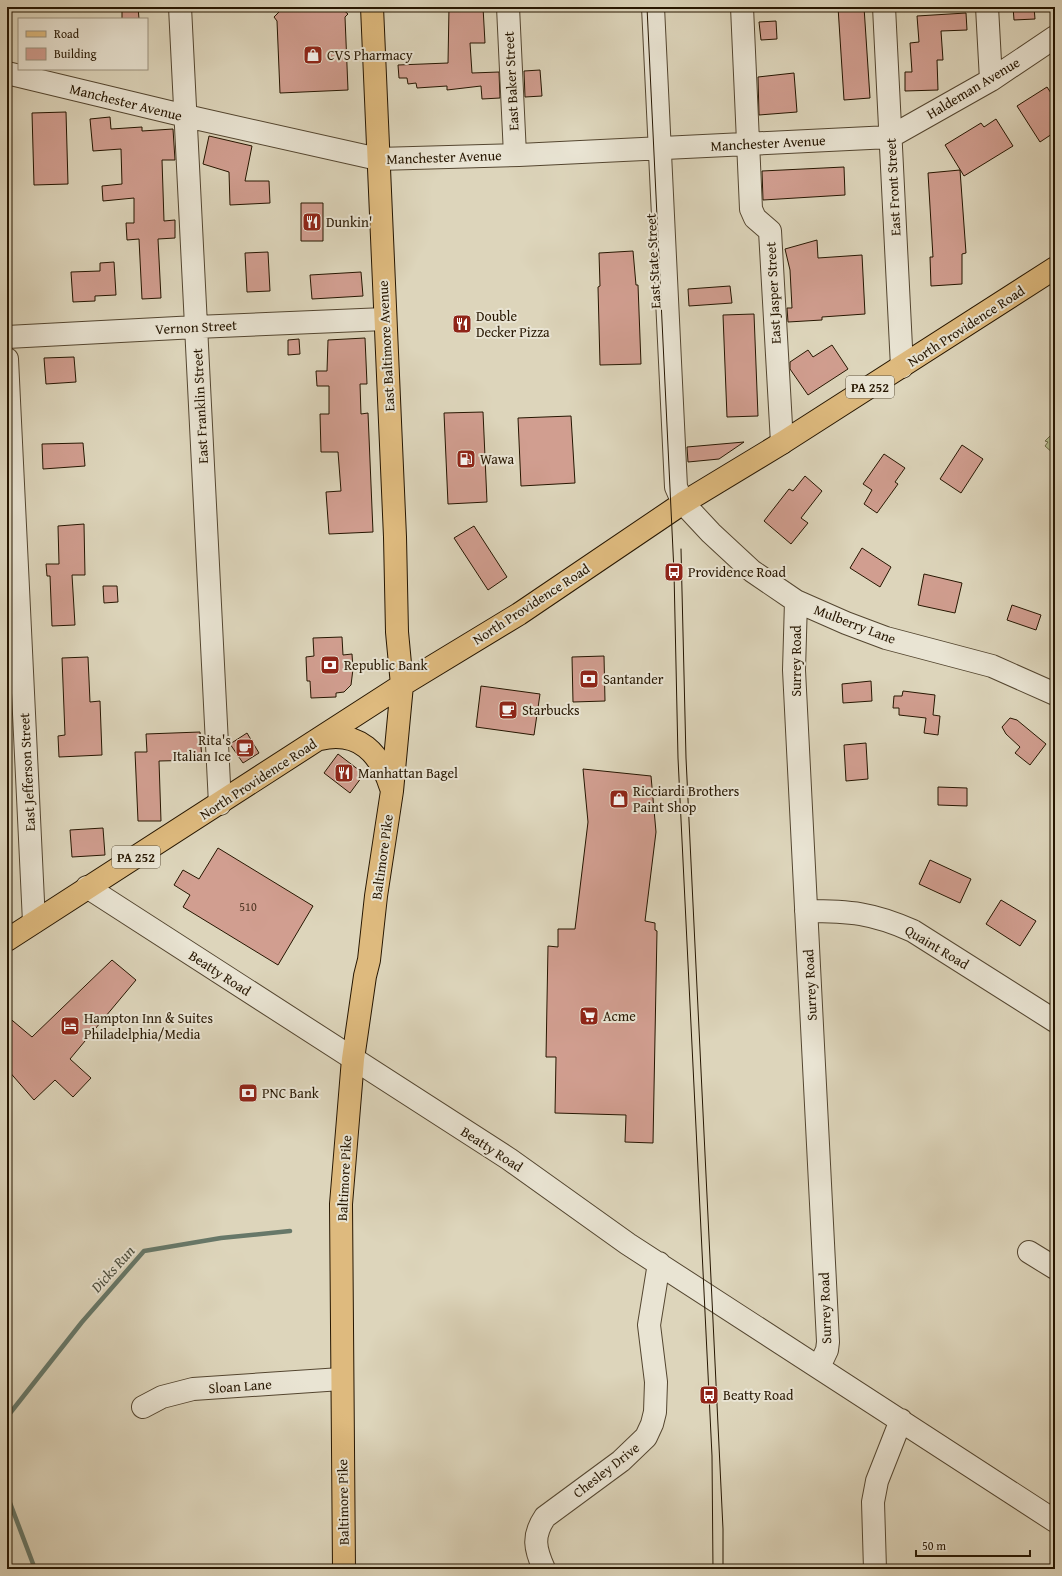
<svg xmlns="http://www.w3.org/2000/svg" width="1062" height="1576" font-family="'Gentium Book Plus',serif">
<rect width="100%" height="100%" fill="#ddd5bb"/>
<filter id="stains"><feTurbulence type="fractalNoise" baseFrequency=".005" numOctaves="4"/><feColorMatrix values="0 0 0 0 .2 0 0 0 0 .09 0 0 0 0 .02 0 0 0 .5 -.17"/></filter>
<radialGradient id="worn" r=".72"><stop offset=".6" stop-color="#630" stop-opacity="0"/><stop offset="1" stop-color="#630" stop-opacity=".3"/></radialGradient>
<path fill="#b3bd8e" stroke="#6c6a48" d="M1055,431V455L1045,446L1048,442L1045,441Z"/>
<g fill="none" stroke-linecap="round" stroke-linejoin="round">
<path stroke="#677869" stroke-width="4.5" d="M7,1417L82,1322L144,1251L221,1238L290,1231
M7,1495L35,1569"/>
</g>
<path fill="#d19e90" stroke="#261601" d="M122,7H138L139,19H122Z
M284,7L289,9L340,7L348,14L345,17L348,90L280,93L277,21L274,17Z
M449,7H483L485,43H470L472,73L499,72L500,98L482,99L481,86L447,90V86L417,88L416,83L408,84L407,78H399L398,65L448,63Z
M838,7H864L870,98L844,100Z
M1013,7H1034L1035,19L1014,20Z
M966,13L967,30L941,31L943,60H937L938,90L905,91V72H912L910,43L919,42L917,16Z
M776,21L777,39L761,40L759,22Z
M540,70L542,96L525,97L524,71Z
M794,73L797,112L759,115L758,77Z
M1047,87L1055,99V132L1040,142L1017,106Z
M66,112L68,184L34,185L32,113Z
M110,117L111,129L142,127V131L173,129L175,160H162L164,221L175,220V238L158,239L161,298L142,299L139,239L127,240L126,223H134V198L103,201L102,186L122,184L121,149L93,151L90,119Z
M996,119L1013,146L964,176L945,145L981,123L984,127Z
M209,136L252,146L245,181H269L270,203L230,205L229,172L203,164Z
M844,167L845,195L763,200L762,171Z
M960,170L966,253L962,254V284L931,286L930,257H933L928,173Z
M301,203H323V241H301Z
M817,240L818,258L862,255L865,314L822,317V320L788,322L787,308H792L790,270L785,249Z
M633,251L636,285H638L641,364L600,365L598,287L600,286L599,253Z
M268,252L270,291L247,292L245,253Z
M114,262L116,295L95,296V301L73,302L71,272L100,271V263Z
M361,272L363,296L312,299L310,275Z
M730,286L732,303L689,306L688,289Z
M754,314L758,416L727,417L723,315Z
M365,338L367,384H360L361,414L368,413L373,532L329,534L326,492L341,491L338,452H321L320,414H329V386H317L316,371H327L328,340Z
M299,339L300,354L288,355V340Z
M832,345L848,369L808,395L790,369V362L808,350L813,357Z
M74,357L76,382L46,384L44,358Z
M483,412L487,502L448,504L444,413Z
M571,416L575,483L521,486L518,418Z
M744,442L719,459L688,462L687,447Z
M83,443L85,466L43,469L42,444Z
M962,445L983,459L961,493L940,479Z
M884,454L905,468L895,482L898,484L877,513L864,504L872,490L863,484Z
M805,476L822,491L801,518L808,523L791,544L764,521L789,489L793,491Z
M84,524L85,575H72L75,625L52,626L50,576H47L46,564H59L58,526Z
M474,526L507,577L488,590L454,538Z
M862,548L891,567L880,587L850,568Z
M924,574L962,583L955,613L918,605Z
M103,586H117L118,602L104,603Z
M1012,605L1041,615L1036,630L1007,620Z
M342,637L343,655L352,654L353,669L351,685L344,692L336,693V697L311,698L310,681H307L306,657L314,656L313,638Z
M604,656L605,701L573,702L572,657Z
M88,657L90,702L100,701L102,755L59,757L58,736L65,735L62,658Z
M871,681L872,701L843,703L842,684Z
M481,686L540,694L534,735L476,727Z
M903,691L935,695L933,715L940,716L938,735L924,733L926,718L899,715V708H893L894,696H902Z
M1010,718L1017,720L1046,744L1030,765L1015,753L1020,747L1006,734L1002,727Z
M200,732L202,760L159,761L161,821H138L135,752H147L146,734Z
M247,733L259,753L243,763L230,744Z
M866,743L868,779L846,781L844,745Z
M338,754L364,774L350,793L324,773Z
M583,769L651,776L656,832L645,921L655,923V930L657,931L653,1143L625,1142L626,1115L555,1113L556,1057H546L548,946L558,947V929H575L588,822Z
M938,787L967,788V806L938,805Z
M103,828L105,855L72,857L70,830Z
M218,848L313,906L278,965L183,907L190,895L174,885L183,870L199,879Z
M930,860L971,879L960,903L919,884Z
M1001,900L1036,921L1020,946L986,924Z
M112,960L136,980L70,1059L91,1078L73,1097L55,1080L34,1100L7,1069V1016L32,1037Z"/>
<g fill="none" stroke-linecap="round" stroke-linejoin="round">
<g stroke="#544630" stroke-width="24">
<path id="minor" d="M180,7L220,804
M508,7L515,155
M653,7L676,487L683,503L711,533L752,571L796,601L846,623L886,638L992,666L1055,694
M742,7L751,209L755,218L770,231L782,443
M884,7L902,367
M987,7L991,80
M7,73L186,116L378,159L519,155L890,137L991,80L1055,37
M7,337L196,327L385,319
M7,359L34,922
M796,601L794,670L828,1342L827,1350L819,1367
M87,887L509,1159L628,1244L1055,1521
M806,911C850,911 873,913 913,931L1055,1021
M1029,1252L1055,1268
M143,1407L162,1397L193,1389L341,1379
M544,1569C535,1549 532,1536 545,1517L621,1461L646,1437L652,1424L655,1412L656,1382L649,1325L659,1263
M875,1569L873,1502L877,1481L901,1420"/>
</g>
<g stroke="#261601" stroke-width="24">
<path id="major" d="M320,739C359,730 380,753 391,788
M7,940L402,685L519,614L683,503L782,443L1055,268
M344,1569L341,1204L353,1059L365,976L369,960L376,896L392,791L402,685L397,632L395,537L372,7"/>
</g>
<use href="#minor" stroke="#e9e4d3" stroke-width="22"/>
<use href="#major" stroke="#deba7e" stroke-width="22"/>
<path stroke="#261601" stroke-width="1" d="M647,7L674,572L678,758L712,1456L713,1569
M681,549L686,758L723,1529V1569"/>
</g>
<defs>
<g id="shop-square" transform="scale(1)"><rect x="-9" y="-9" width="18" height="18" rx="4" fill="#8f2418" stroke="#e9e4d3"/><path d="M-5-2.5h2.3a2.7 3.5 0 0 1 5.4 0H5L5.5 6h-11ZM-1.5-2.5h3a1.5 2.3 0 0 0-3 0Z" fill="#fff"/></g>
<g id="restaurant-square" transform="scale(1)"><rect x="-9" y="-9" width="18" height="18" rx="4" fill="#8f2418" stroke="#e9e4d3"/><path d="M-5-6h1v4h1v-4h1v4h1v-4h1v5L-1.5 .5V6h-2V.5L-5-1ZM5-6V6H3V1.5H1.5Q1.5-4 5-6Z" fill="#fff"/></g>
<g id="fuel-square" transform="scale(1)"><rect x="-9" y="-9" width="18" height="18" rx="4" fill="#8f2418" stroke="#e9e4d3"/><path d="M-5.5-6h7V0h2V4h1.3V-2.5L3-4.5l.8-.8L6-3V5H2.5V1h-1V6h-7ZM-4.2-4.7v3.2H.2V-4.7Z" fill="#fff"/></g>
<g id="bus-square" transform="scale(1)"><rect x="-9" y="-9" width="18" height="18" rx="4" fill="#8f2418" stroke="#e9e4d3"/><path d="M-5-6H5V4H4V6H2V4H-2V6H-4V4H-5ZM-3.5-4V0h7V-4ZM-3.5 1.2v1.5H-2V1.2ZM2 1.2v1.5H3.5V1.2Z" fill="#fff"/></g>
<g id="bank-square" transform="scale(1)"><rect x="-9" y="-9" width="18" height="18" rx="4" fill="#8f2418" stroke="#e9e4d3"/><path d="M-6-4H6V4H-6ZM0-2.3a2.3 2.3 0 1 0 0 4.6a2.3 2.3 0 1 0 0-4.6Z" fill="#fff"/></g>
<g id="cafe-square" transform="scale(1)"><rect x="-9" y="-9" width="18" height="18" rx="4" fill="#8f2418" stroke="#e9e4d3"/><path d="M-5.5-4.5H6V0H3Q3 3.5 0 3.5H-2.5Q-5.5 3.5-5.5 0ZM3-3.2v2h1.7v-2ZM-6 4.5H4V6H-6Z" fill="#fff"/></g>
<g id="supermarket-square" transform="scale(1)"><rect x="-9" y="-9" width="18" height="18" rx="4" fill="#8f2418" stroke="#e9e4d3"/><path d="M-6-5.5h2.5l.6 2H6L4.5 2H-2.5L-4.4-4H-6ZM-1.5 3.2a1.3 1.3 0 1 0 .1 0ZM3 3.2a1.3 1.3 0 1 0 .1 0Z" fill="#fff"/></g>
<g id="hotel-square" transform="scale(1)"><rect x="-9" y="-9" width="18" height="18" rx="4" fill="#8f2418" stroke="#e9e4d3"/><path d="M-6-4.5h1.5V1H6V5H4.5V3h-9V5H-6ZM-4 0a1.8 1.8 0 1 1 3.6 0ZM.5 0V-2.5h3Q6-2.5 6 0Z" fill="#fff"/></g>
</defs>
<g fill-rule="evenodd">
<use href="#shop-square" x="313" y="55"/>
<use href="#restaurant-square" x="312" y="222"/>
<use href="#restaurant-square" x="462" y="324"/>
<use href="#fuel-square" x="466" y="459"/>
<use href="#bus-square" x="674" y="572"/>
<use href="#bank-square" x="330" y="665"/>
<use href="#bank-square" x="589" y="679"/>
<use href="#cafe-square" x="508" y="710"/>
<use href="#cafe-square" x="245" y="748"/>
<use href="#restaurant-square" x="344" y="773"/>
<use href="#shop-square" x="619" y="799"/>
<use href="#supermarket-square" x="589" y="1016"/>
<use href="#hotel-square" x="70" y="1026"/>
<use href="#bank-square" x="248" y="1093"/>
<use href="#bus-square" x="709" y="1395"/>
</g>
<g text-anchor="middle" stroke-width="4" stroke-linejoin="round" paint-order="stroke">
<g font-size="12" fill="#513825">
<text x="248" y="911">510</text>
</g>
<g fill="#e9e4d3" stroke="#605440" stroke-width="1">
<rect x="846" y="376" width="48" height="22" rx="3"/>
<rect x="112" y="846" width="48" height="22" rx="3"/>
</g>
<g font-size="13" font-weight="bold" fill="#261601">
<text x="870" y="392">PA 252</text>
<text x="136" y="862">PA 252</text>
</g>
<g font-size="14" fill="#261601" stroke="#e9e4d3" text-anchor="start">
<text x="327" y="60">CVS Pharmacy</text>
<text x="326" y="227">Dunkin'</text>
<text x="476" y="321">Double<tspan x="476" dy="16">Decker Pizza</tspan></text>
<text x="480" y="464">Wawa</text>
<text x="688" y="577">Providence Road</text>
<text x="344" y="670">Republic Bank</text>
<text x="603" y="684">Santander</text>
<text x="522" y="715">Starbucks</text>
<text x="231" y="745" text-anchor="end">Rita's<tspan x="231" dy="16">Italian Ice</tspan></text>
<text x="358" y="778">Manhattan Bagel</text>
<text x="633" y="796">Ricciardi Brothers<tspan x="633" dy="16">Paint Shop</tspan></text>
<text x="603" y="1021">Acme</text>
<text x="84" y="1023">Hampton Inn &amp; Suites<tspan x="84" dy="16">Philadelphia/Media</tspan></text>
<text x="262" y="1098">PNC Bank</text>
<text x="723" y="1400">Beatty Road</text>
</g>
<g font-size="14" fill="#261601" stroke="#e9e4d3">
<text transform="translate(511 81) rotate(-93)" y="5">East Baker Street</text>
<text transform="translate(973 88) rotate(-31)" y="5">Haldeman Avenue</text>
<text transform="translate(126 102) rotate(14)" y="5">Manchester Avenue</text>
<text transform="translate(768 143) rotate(-3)" y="5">Manchester Avenue</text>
<text transform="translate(444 157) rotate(-2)" y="5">Manchester Avenue</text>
<text transform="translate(893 187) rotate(-93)" y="5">East Front Street</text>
<text transform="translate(653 261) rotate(-93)" y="5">East State Street</text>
<text transform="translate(773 293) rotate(-93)" y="5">East Jasper Street</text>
<text transform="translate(966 326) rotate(-33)" y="5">North Providence Road</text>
<text transform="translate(196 327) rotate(-3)" y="5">Vernon Street</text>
<text transform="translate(386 346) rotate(-93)" y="5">East Baltimore Avenue</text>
<text transform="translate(200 406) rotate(-93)" y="5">East Franklin Street</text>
<text transform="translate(531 604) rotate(-33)" y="5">North Providence Road</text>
<text transform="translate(855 624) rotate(21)" y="5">Mulberry Lane</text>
<text transform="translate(796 661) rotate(-90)" y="5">Surrey Road</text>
<text transform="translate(27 772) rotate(-93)" y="5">East Jefferson Street</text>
<text transform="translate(258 779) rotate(-33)" y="5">North Providence Road</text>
<text transform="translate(382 857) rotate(-82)" y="5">Baltimore Pike</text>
<text transform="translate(937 947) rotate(31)" y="5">Quaint Road</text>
<text transform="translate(220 973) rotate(33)" y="5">Beatty Road</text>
<text transform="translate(810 985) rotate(-93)" y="5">Surrey Road</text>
<text transform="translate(492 1149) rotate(33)" y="5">Beatty Road</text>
<text transform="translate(344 1178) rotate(-87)" y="5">Baltimore Pike</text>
<text transform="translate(825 1308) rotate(-92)" y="5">Surrey Road</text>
<text transform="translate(240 1386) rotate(-4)" y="5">Sloan Lane</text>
<text transform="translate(606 1470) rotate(-38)" y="5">Chesley Drive</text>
<text transform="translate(343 1502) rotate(-91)" y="5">Baltimore Pike</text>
</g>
<g font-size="15" font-style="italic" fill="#4c4f3e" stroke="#e9e4d3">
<text transform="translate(113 1269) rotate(-48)" y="5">Dicks Run</text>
</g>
</g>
<rect width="1062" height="1576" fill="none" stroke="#ddd5bb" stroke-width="24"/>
<rect x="8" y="8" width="1046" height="1560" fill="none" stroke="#261601" stroke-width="2"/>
<rect x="12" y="12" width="1038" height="1552" fill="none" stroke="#261601"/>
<rect x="18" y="18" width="130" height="52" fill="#e9e4d3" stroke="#9b927f"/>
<rect x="26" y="31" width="20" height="6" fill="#deba7e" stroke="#9b927f"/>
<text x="54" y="38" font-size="12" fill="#261601">Road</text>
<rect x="26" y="48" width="20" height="12" fill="#d19e90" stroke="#9b927f"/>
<text x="54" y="58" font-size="12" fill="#261601">Building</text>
<path d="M916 1550v6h114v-6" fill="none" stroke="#261601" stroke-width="2"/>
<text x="922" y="1550" font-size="12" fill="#261601" stroke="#e9e4d3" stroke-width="3" paint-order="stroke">50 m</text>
<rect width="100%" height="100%" filter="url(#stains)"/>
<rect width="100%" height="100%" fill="url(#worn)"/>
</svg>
